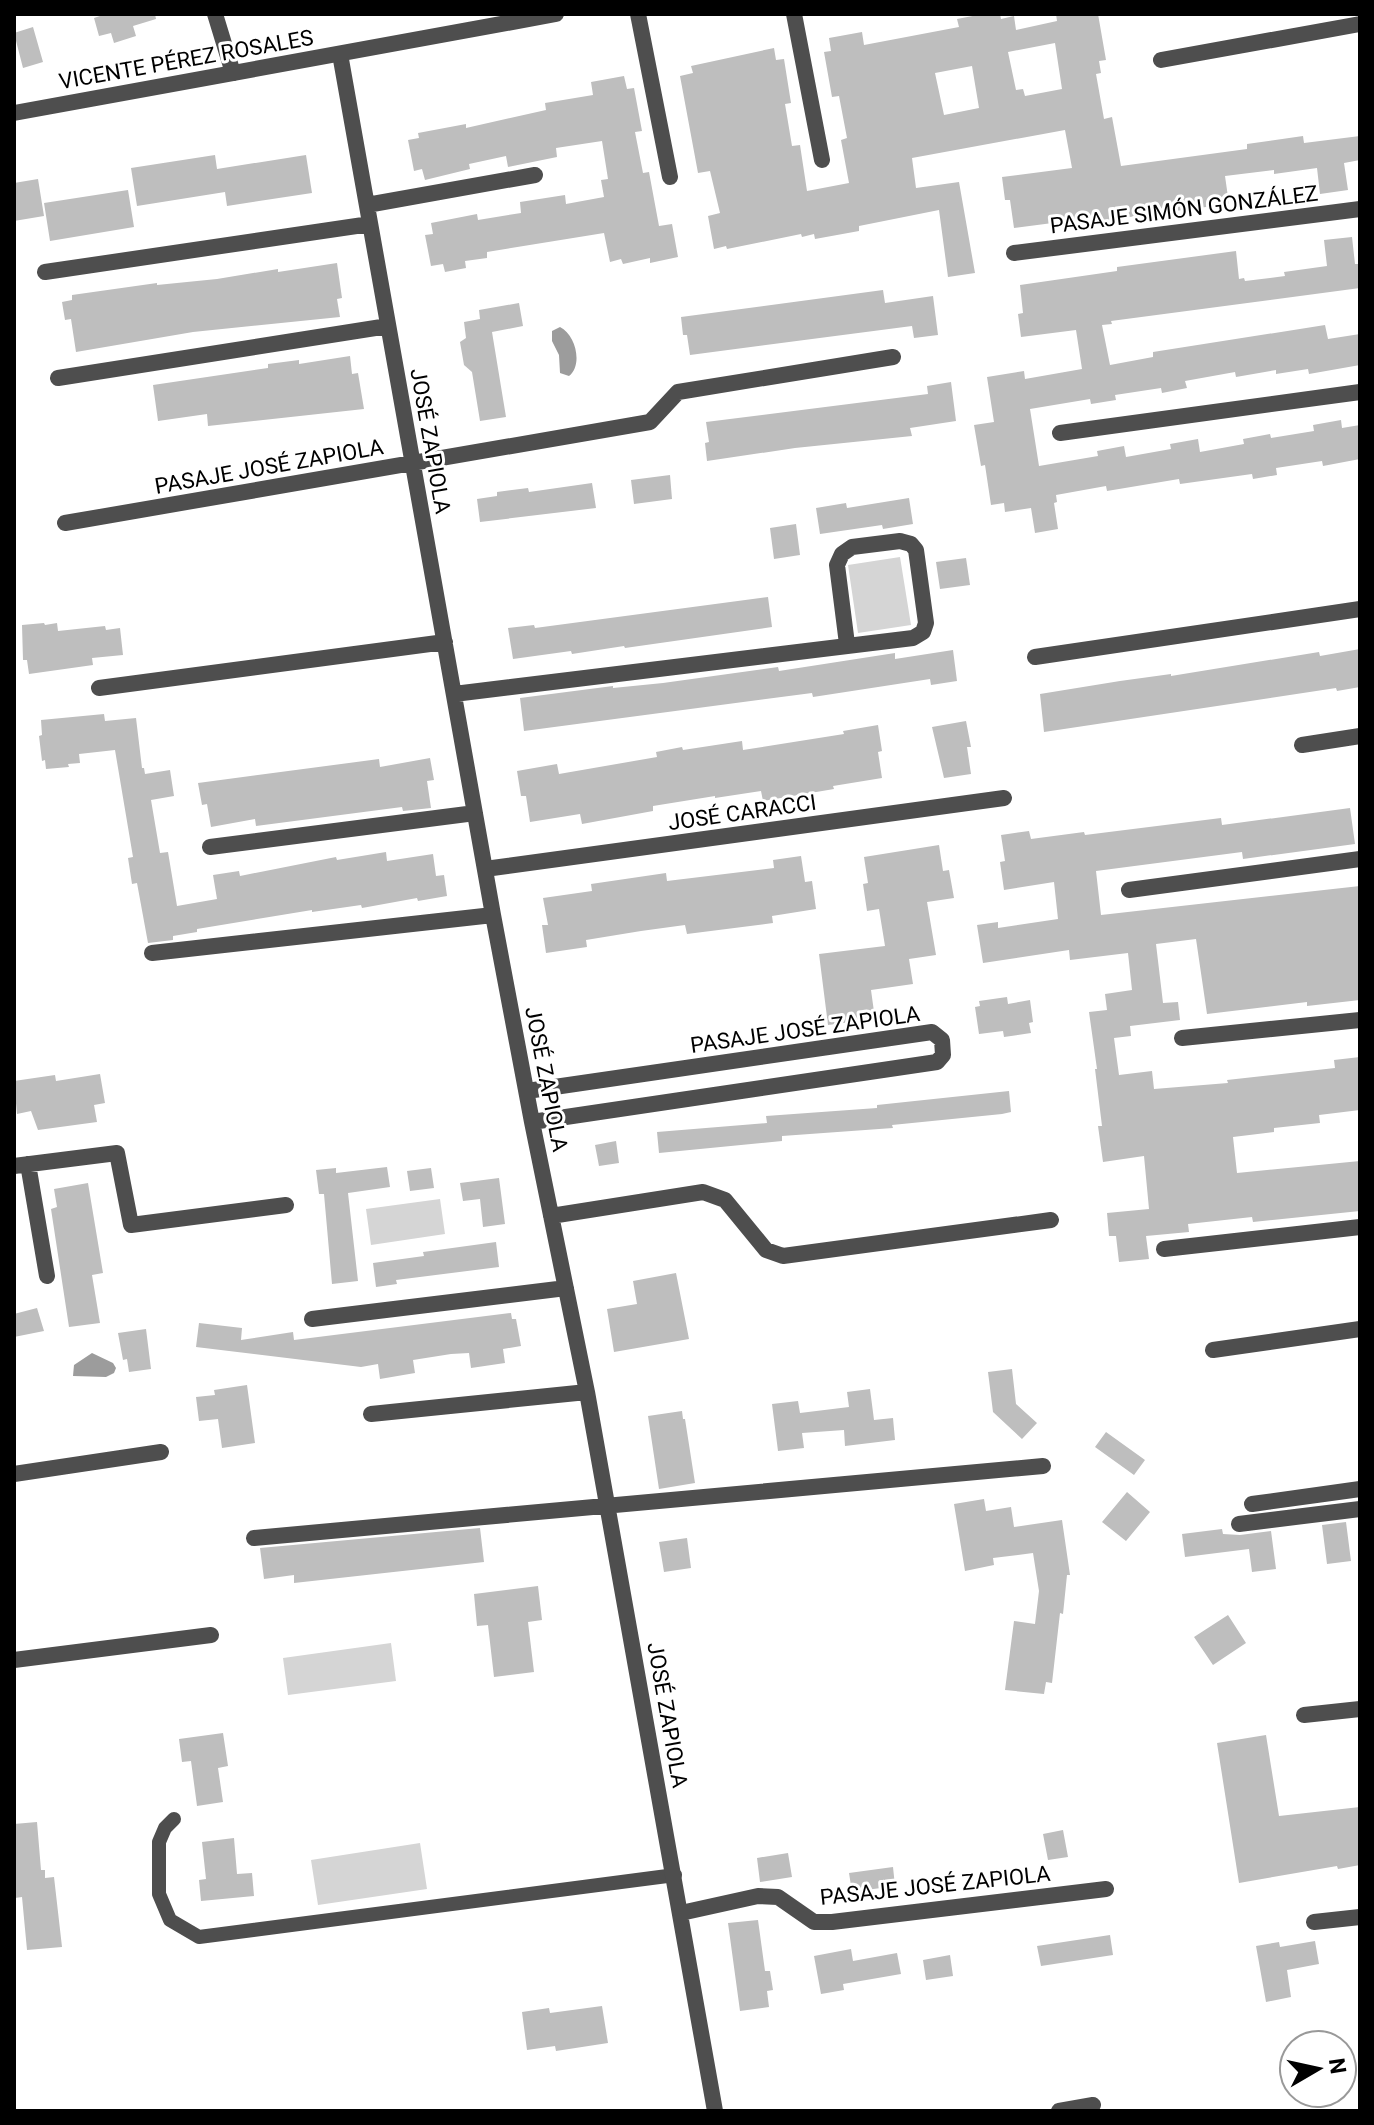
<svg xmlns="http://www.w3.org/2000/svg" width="1374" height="2125" font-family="Roboto,sans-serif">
<rect width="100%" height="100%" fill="#fff"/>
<path fill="#d5d5d5" d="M900,557L911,625L858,633L848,565Z
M440,1199L445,1234L371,1245L366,1209Z
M391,1643L396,1681L288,1695L283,1658Z
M420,1843L427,1889L318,1905L311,1860Z"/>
<path fill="#9c9c9c" d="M560,327C576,335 583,365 569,376L560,373L559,355L552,341V331Z
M92,1353L113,1363L116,1368L114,1373L106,1377L73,1376L74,1365Z"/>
<path fill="#bebebe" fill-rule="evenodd" d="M106,14H155L156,19L133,26L136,36L114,43L111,33L99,36L94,18Z
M983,14H1000L1001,19L1014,16L1016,30L1057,21L1056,14H1098L1106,60L1099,61L1101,73L1096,74L1104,119L1112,117L1121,166L1247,149V144L1303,136L1304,143L1360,136V160L1344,163L1348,190L1320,194L1317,168L1274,174V170L1225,176L1229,204L1068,225V221L1014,228L1010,200H1005L1002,177L1072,168L1065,130L912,158L916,188L959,182L975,273L948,277L939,210L859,226V231L815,239L814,234L802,237L801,234L727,249L726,246L714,249L708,216L720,213L710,171L698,173L680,76L693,73L691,66L774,48L776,60L784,59L791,103L785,104L792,146L800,145L807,191L849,183L841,140L847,138L839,96L832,97L824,52L831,51L829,38L862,32L864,45L959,27L957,19ZM1055,43L1062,89L1025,96L1023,89L1016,90L1008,52ZM972,66L979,108L944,115L935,73Z
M33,27L43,62L23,68L14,33Z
M624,76L627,89L634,88L642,131L635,132L643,173L649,172L659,226L672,224L678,257L650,263V258L623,264L621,259L610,262L604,233L487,252V258L465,261L466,268L445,272L443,264L431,266L425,235L433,234L431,223L477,214L478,220L521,213L520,202L565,195L566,204L604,197L601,180L608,179L602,141L556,148L557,157L508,167L506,156L469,164L470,169L425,180L422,169L414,171L408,140L419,138L418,133L466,124V128L546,110L545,103L593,95L591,82Z
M215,155L217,169L306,155L312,193L227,206L225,192L137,206L131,168Z
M38,179L44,216L14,221V183Z
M128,190L134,227L50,241L44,203Z
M1352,237L1355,264H1360V288L1111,321L1112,324L1102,325L1110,365L1153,357V352L1325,325L1328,339L1360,334V365L1309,374L1308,369L1276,374V370L1236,377L1235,372L1185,381L1187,388L1162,393L1161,388L1115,395L1116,400L1091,404L1090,399L1030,409L1039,466L1098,456L1097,451L1124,446L1126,457L1171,449L1170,444L1198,439L1200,452L1244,444L1243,439L1270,434L1271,438L1314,431L1313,425L1341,420L1342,428L1360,425V459L1323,466L1322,461L1276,468L1277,475L1253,479L1252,474L1180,484L1179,479L1107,491L1106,486L1056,495L1057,502L1054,503L1058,529L1035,533L1031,508L1005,512L1004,503L991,505L985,465L981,466L974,425L994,422L987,377L1024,371L1025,379L1082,369L1076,330L1021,337L1018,314L1023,313L1020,285L1117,271V267L1236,251L1239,279L1244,278L1245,281L1285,276L1284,272L1327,266L1324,240Z
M337,263L342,298L337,299L340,317L193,332L76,352L71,319L65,320L62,302L72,300V295L157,283V285L217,279L278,269V272Z
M883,290L885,303L933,296L938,335L914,338L912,326L690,355L687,335H683L681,317Z
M519,303L523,326L492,332L506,417L480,421L472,372L464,365L460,342L466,338L464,322L480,319L479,310Z
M350,356L352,374L358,373L364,409L208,426L207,414L158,421L153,385L268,368V364L299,360V364Z
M951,382L956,421L910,428L912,436L795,448L707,461L705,443L709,442L706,422L928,394L927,386Z
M670,475L672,499L634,504L631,480Z
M592,483L596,508L480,522L477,499L497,496V492L528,488L529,492Z
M909,498L913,524L883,529L882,525L820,534L816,508L846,503L847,508Z
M796,524L800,555L774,559L770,528Z
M966,558L970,585L940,589L936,562Z
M768,597L772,627L625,648L624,646L572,654L571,651L513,659L508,628L534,625L535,628Z
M44,623L45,625L57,623L58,631L105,626L106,630L120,628L123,655L92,658L93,665L29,674L27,660H23L22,625Z
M1360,649V687L1337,691L1336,688L1044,732L1040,694L1120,681L1171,674V676L1319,652L1320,656Z
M953,650L957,681L931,685L930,679L813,697L812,693L524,731L520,698L613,686V688L663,683L778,667L779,671L895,653V659Z
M104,714L105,721L136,718L142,768H144L145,774L170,770L174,796L151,800L160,853L168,852L177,906L217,899L213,875L239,871L240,876L336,857L337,860L386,852L387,861L433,854L436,876L444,875L447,896L418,901L417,898L362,908L361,905L312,912V910L197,929V932L173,936V940L148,943L137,883L132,884L128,858L133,857L115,750L79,754L80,763L68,764L69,767L46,769L45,760L42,761L39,736L42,735L41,720Z
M966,721L971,747H967L971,774L944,778L932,727Z
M878,725L882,751L878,752L882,778L833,786L834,789L763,801L761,791L715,798V796L653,806V811L582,824L580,814L530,822L526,796H521L517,771L557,764L559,774L657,757L656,752L682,747L683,750L742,741L743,750L844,734L843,731Z
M430,758L434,780L427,781L431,808L403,811L402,807L256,826L255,819L211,827L207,804L202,805L198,783L379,759L380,767Z
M1350,808L1355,844L1243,859L1242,852L1096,871L1101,915L1360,886V1000L1307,1006V1002L1207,1014L1196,939L1156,944L1163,1003L1178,1002L1180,1020L1130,1026L1131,1036L1114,1038L1119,1075L1152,1071L1154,1089L1228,1083L1227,1080L1335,1068L1334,1060L1360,1057V1110L1319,1115L1320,1123L1274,1128V1132L1233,1137L1237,1173L1360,1161V1211L1253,1222L1252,1217L1188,1224L1189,1232L1146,1236L1149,1259L1119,1262L1116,1236H1109L1107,1213L1149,1209L1144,1156L1103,1162L1098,1126H1102L1095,1069H1097L1089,1012L1107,1010L1105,994L1132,990L1128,953L1070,960L1069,950L983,963L977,925L998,922V928L1058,919L1054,882L1004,890L1000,862L1005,861L1001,835L1029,831L1031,839L1084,832L1085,835L1221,818L1222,825Z
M939,845L943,871L949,870L954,898L927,902L936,955L909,959L913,984L871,990L875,1019L828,1025L819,954L885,946L879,909L867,911L863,884L868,883L864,857Z
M801,856L805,882L812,881L816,909L772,916L773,923L687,934L685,925L641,931L586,940L587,947L546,953L542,925H548L543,898L592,891L591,884L666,873L667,881L774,868L773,860Z
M1007,997L1008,1004L1030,1000L1033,1022L1029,1023L1031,1033L1004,1037L1003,1031L979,1034L975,1007L980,1006L979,1001Z
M100,1074L105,1103L94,1105L97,1122L38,1130L31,1111L17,1114L14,1081L55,1075L56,1081Z
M1009,1091L1011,1112L1002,1114L892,1125L893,1128L782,1136V1141L659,1153L657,1132L767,1123L766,1116L877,1108V1105Z
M616,1141L619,1163L599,1166L595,1145Z
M387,1167L390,1187L348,1193L358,1281L332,1284L324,1194H319L316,1170L336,1168V1173Z
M431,1168L434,1188L410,1191L407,1171Z
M499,1178L505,1224L483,1227L480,1199L463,1201L460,1183Z
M88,1183L103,1273L92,1275L100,1323L69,1327L51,1209L57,1207L54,1189Z
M496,1242L499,1267L396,1280L397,1284L376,1287L373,1263L424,1256L423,1252Z
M676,1273L689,1339L614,1352L607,1309L637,1304L633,1281Z
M37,1308L44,1331L14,1337V1314Z
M511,1313L512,1319H516L521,1346L503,1349L505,1363L471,1368L469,1353L451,1354L413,1360L415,1373L380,1379L378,1364L361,1367L196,1347L199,1323L242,1328L241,1340L293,1332L294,1340Z
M146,1329L151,1369L129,1372L127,1359L123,1360L118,1333Z
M1012,1369L1016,1404L1037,1423L1022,1439L993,1412L988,1372Z
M247,1385L255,1443L222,1448L218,1419L199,1421L196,1397L215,1395L214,1390Z
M870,1389L874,1420L893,1418L895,1440L845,1446L844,1430L802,1433L804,1448L778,1451L772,1404L798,1401L800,1413L849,1407L847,1392Z
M682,1411L683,1419H685L695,1483L659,1489L648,1416Z
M1106,1432L1145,1460L1134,1475L1095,1447Z
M1127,1492L1150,1512L1126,1541L1102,1522Z
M984,1499L986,1511L1011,1507L1014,1527L1062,1520L1070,1575H1067L1063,1614L1060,1613L1052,1683L1046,1682L1044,1694L1005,1690L1014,1621L1035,1624L1039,1591L1033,1553L993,1558L994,1565L965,1571L954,1504Z
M1346,1522L1351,1561L1327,1564L1322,1525Z
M480,1528L484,1562L294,1583V1575L264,1579L260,1548Z
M1222,1529L1223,1534L1240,1535L1271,1531L1276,1569L1252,1572L1249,1549L1185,1557L1182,1534Z
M687,1538L691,1568L664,1572L659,1542Z
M538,1586L542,1620L528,1622L534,1672L494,1677L488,1625L477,1626L474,1594Z
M1228,1615L1246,1643L1213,1665L1194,1637Z
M223,1733L228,1766L218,1768L223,1802L197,1806L191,1761L182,1762L179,1739Z
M1266,1735L1279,1816L1360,1807V1865L1338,1869L1337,1866L1239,1883L1217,1743Z
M37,1822L41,1870H45V1878L54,1877L62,1947L27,1950L22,1897L15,1898L14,1824Z
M1063,1830L1068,1857L1048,1860L1043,1834Z
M234,1838L237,1874L252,1873L254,1896L201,1901L199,1880L206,1879L202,1842Z
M788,1853L792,1877L760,1882L757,1858Z
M893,1867L895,1886L852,1892L849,1873Z
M758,1920L765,1971H770L773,1990L767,1991L769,2007L740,2011L728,1923Z
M1110,1935L1113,1955L1041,1966L1037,1946Z
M1315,1941L1319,1964L1287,1970L1291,1997L1266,2002L1256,1946L1279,1942L1280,1947Z
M851,1949L853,1961L897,1953L901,1974L843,1984L844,1990L821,1994L814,1956Z
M950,1955L953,1976L926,1980L923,1960Z
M602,2006L608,2043L556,2051L555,2046L527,2050L522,2012L549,2008L550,2013Z"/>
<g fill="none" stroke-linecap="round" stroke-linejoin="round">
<path stroke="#4e4e4e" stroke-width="14" d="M174,1819L165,1828L159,1842V1894L170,1920L199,1937L675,1875"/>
<path stroke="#4e4e4e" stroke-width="16" d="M215,14L233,73
M638,14L670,177
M794,14L822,160
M340,54L493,915L532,1122L587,1392L715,2111
M1161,60L1360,24
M367,205L535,175
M1014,253L1360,209
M45,272L370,224
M58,378L388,326
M1060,433L1360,392
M65,523L650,422L678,392L893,357
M1035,657L1360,609
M99,688L445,642
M454,694L913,638L923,632L926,623L916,550L911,544L900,541L852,547L842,554L837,565L847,644
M1302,745L1360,736
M210,847L475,813
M485,869L1004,798
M1129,890L1360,859
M152,953L493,915
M1182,1038L1360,1020
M527,1091L932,1032L942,1040L943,1055L937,1062L532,1122
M28,1164L47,1276
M14,1166L117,1153L131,1225L286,1205
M551,1216L703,1192L725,1200L766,1250L783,1256L1051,1220
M1164,1249L1360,1227
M312,1319L566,1288
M1213,1350L1360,1329
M371,1414L587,1392
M14,1474L161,1452
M1252,1504L1360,1489
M1239,1524L1360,1509
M254,1538L1043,1466
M14,1660L211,1635
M1304,1715L1360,1709
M681,1913L758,1896L778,1897L814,1922H832L1106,1889
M1314,1922L1360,1917
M1059,2111L1093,2105"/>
<path stroke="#4e4e4e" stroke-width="16" d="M14,113L556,14"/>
</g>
<g text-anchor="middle" stroke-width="6" stroke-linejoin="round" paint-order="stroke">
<g font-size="22" fill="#000" stroke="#fff">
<text transform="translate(186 59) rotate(-10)" y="8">VICENTE PÉREZ ROSALES</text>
<text transform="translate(1184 209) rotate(-7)" y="8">PASAJE SIMÓN GONZÁLEZ</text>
<text transform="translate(431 441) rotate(80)" y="8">JOSÉ ZAPIOLA</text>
<text transform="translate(269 466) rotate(-10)" y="8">PASAJE JOSÉ ZAPIOLA</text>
<text transform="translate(742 812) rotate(-8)" y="8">JOSÉ CARACCI</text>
<text transform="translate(805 1029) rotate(-8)" y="8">PASAJE JOSÉ ZAPIOLA</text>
<text transform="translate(547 1079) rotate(79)" y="8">JOSÉ ZAPIOLA</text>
<text transform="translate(668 1715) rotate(80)" y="8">JOSÉ ZAPIOLA</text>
<text transform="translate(935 1885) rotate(-6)" y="8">PASAJE JOSÉ ZAPIOLA</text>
</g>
</g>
<rect width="1374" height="2125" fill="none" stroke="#000000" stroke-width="32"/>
<g transform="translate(1318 2069) rotate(81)"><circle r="38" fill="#ffffff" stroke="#999999" stroke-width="2"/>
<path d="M0-6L14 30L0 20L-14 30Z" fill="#000000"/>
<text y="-12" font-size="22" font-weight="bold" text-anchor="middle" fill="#000000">N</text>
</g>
</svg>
